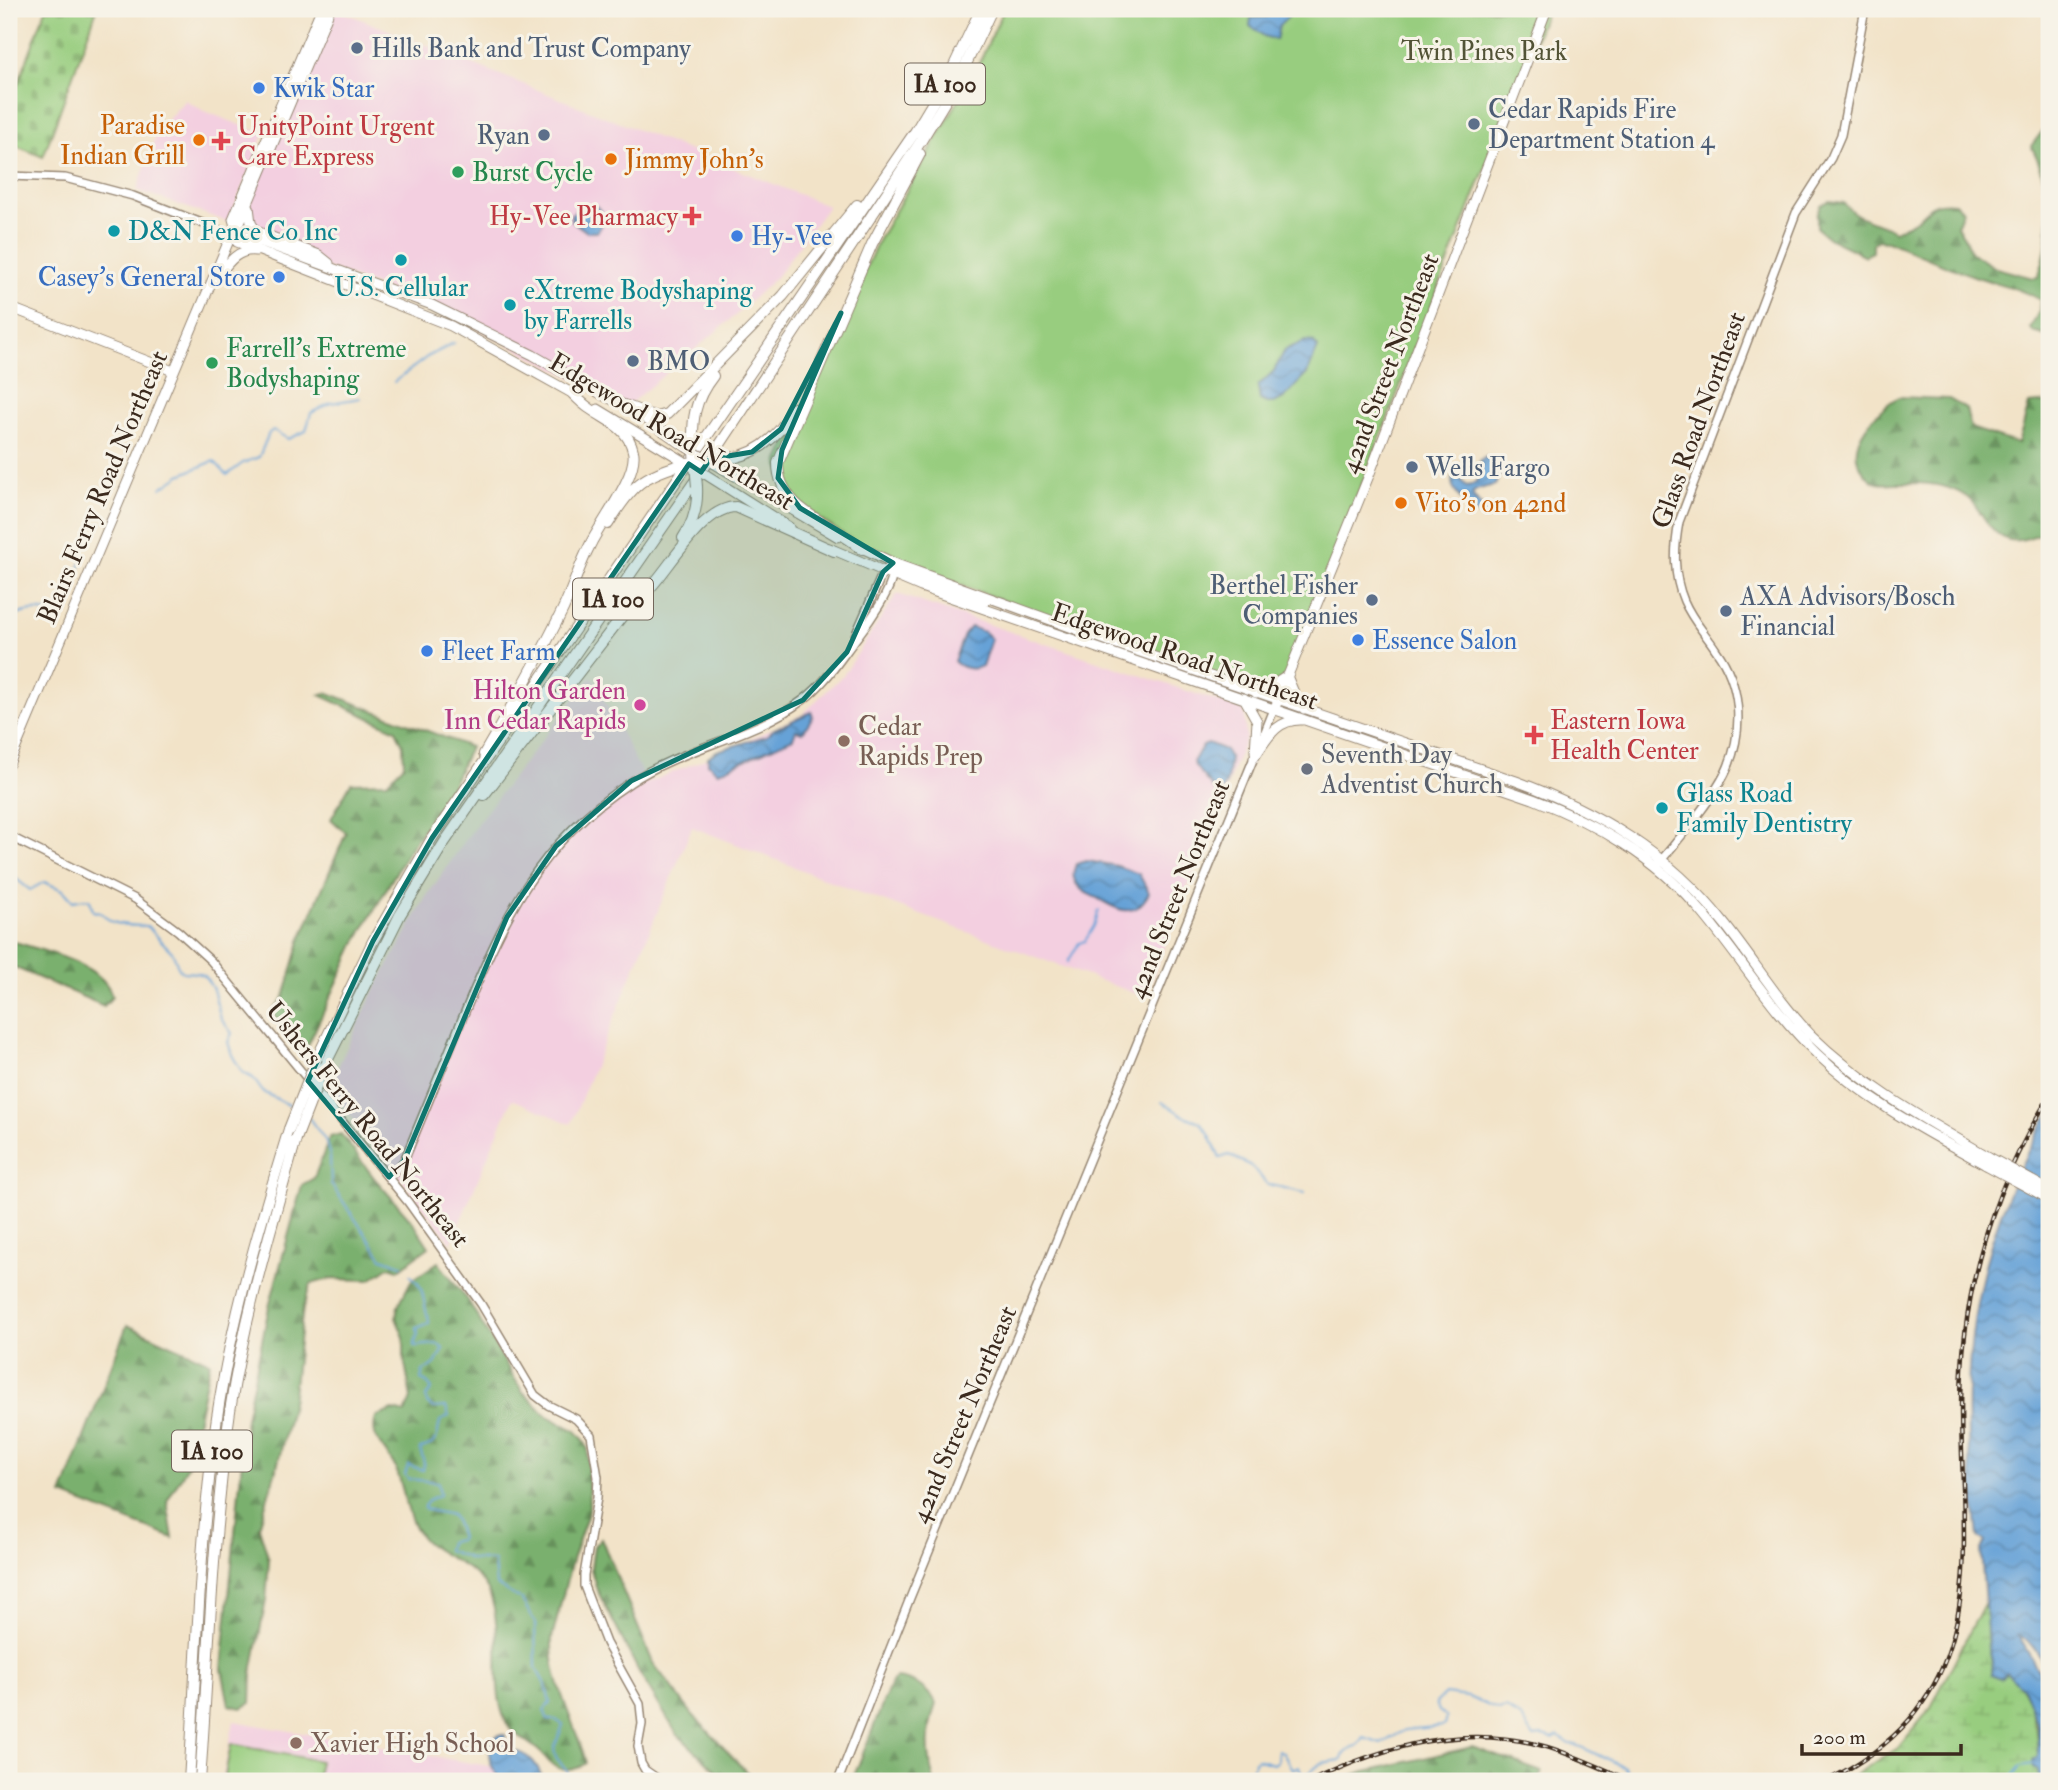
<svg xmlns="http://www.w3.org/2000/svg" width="2058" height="1790" font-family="'IM FELL Double Pica',serif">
<defs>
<pattern id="forest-firs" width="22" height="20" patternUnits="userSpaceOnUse" patternTransform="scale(1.75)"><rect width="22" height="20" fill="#7ab06e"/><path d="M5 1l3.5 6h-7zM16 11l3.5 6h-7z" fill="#658f5a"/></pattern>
<pattern id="wetland-marsh" width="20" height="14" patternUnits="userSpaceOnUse" patternTransform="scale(1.75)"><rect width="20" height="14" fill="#98cd7f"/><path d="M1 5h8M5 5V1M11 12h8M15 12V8" fill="none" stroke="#84b06d"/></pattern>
<pattern id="cemetery-stones" width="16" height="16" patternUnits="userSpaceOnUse" patternTransform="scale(1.75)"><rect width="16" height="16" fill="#98cd7f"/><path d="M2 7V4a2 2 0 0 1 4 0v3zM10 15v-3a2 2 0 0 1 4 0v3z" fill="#84b06d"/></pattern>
<pattern id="water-waves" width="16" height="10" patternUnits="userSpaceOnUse" patternTransform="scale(1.75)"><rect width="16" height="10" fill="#66a2d7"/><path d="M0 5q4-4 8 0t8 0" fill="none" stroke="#5584ae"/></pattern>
</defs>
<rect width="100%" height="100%" fill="#f7f3e8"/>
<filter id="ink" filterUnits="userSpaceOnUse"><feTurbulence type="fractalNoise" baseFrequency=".0143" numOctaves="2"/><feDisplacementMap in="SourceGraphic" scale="14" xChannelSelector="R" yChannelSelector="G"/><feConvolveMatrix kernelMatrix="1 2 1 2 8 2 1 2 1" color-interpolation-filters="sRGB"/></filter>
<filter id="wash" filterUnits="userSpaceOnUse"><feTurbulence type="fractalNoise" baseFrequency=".00686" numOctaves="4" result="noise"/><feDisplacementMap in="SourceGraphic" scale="28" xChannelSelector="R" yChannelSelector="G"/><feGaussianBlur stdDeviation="1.57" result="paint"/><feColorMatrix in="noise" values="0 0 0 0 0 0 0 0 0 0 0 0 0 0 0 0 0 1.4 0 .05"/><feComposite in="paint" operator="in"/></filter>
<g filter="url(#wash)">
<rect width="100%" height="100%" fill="#f2e3c8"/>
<path fill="#f3cfe0" d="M326,9L338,10L828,206L777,276L736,315L627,406L432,305L232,235Z
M185,100L204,111L264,134L228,222L137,190L157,132Z
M897,594L1244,710L1246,737L1145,997L853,890L692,827L571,1124L512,1099L451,1243L328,1087L373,993L426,897L478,822L592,676L647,783L729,749L803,714L844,674Z
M234,1721L544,1776L559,1781H222Z"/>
<path fill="#98cd7f" stroke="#6a7c4e" stroke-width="2" d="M1004,9H1531L1545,14L1278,700L872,553L788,498L778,463L878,241L977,68Z
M231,1744L320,1761L316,1781H224Z"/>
<path fill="url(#forest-firs)" stroke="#5a6d46" stroke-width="2" d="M2049,123V337L2033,332L2031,328L2040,309V300C2019,287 1996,284 1974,276C1944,266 1916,253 1887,241L1878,240L1873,243V252L1865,256L1830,239L1817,228V215L1821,205L1829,201L1844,203C1856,220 1878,221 1895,231C1901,227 1911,224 1916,220C1932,205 1932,201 1955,203L1963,211L1957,226L1967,241L1970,252L1996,268L2033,278L2038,277C2053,240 2051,181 2031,146Z
M1898,397L1949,399L1966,409L1971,428L2018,444L2029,404L2049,402V531C2015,543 2004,549 1982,515C1977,508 1971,499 1964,495C1944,482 1919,483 1896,483C1890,483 1881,485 1875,482C1868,479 1863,471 1860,466C1846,440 1878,410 1898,397Z
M328,693L470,747L449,792L409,850L357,940L302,1058L272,1012L284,997L300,941L346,833L331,819L351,783L387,782L404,765L403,745L396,730L320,695Z
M9,940C37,950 106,963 112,997L104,1006L9,965Z
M341,1134L375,1179L413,1222L429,1247L398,1270L389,1267L370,1280L329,1279L311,1284L303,1307L292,1403L278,1463L259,1527L269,1560L266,1600L252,1672L251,1703L242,1708L229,1705L222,1669L246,1418L269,1307L302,1185L314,1178L330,1137Z
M438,1262L467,1299L522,1391L547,1416L576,1431L584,1440L588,1450L589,1510L572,1560L552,1638C550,1682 575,1721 586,1763C571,1774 556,1772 545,1757C535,1744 513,1737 506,1722C489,1686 505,1635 490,1595C480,1568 447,1560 426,1542C406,1523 406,1493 396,1469C391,1457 381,1448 376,1437C373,1430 374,1424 376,1417L393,1410L405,1413L411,1398L404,1357V1337L396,1318L398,1306L411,1281Z
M127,1325L210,1362L188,1465L167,1501L173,1538L62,1495Z
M601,1538L653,1663L693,1715L755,1781H729L724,1778L677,1734L640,1674L597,1590L591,1569L594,1546Z
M896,1678C915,1680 927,1688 936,1704C926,1732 927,1753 934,1781H852L891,1683Z
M1472,1747L1542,1772L1538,1781H1338L1362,1772Z"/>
<path fill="url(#wetland-marsh)" stroke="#6a7c4e" stroke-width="2" d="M1986,1600L1988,1644L1992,1661L1991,1675L2006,1671C2040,1698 2037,1741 2039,1781H1845L1898,1748L1930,1709Z"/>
<path fill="url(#cemetery-stones)" stroke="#6a7c4e" stroke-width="2" d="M46,9H97L43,157L9,143V108Z"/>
<path fill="url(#water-waves)" stroke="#50667a" stroke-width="2" d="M1272,9H1289L1288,17L1279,26L1276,40L1264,36L1250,26L1251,18L1266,17L1272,13Z
M588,205L596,206L603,214V222L597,232H587L571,220V214Z
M1305,341L1313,342L1318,348L1307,374L1284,398L1274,403H1267L1260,400L1258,386L1274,371L1285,350Z
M1487,457L1496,463L1501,473L1495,485C1461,492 1471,494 1489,514L1488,518L1484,519C1464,504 1432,480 1469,460L1473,466L1464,472L1461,480L1466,486C1479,485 1483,471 1480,460Z
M971,627L984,632L991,639L982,666C974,671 960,668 954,661L964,635Z
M811,712L813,716L803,732L796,730L793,738L718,772L708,763V757L717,751L766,736L774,729Z
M1208,743L1225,750L1230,758L1227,781L1222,792L1219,793C1214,790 1195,767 1193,762L1203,745Z
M1087,861L1117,866L1139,874L1149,893C1134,920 1118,910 1097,898C1088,894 1079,890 1075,881C1072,875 1074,870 1076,864Z
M2049,1113V1674C2042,1660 2032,1640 2018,1635L2041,1675L2049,1699V1781H2039L2038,1769L2034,1768L2033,1761L2038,1757L2037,1723L2023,1688L2006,1672L2001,1679L1991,1675L1992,1661L1988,1644L1981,1550L1985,1542L1978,1537C1975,1503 1969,1469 1968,1435C1964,1318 1989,1214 2049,1113Z
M498,1735H505L507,1750C527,1751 538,1762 543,1781H504C490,1770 482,1748 498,1735Z"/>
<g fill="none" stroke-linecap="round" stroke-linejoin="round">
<path stroke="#66a2d7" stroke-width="2" d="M394,382L427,357L454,343
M161,488L180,475L214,461L227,475L243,463L259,457L269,433L273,430L288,439L306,431L311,413L331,403L360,398
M9,619C23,611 40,608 56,615L62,610L81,563
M9,873L30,890L44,882L63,890L73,901L84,899L90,900L93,911C109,914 103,918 113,922C126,927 135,925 147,926L173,953L179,969L183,972L198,973L205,976L213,989L221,1019L232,1033L228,1042L232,1055L242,1072L253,1078L263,1092L293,1107
M1068,962L1079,943L1085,941L1094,926L1099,910
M1162,1102L1184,1116L1200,1122L1209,1134L1220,1158L1229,1155L1251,1166L1268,1185C1282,1186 1292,1191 1305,1193
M309,1118L325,1140L330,1156L331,1184L382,1258L402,1265
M410,1275C422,1285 422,1291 425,1306C426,1312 429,1317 429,1323L417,1328L418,1334L414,1346L438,1344L443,1349L435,1364L423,1371L421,1380L427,1383L432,1389L426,1397L428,1404L432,1408L446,1407L449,1416L440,1421L437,1437L432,1444L420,1449L424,1463L423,1470L408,1465L405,1475L408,1479L438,1482L440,1495L430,1499L424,1506V1508C451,1520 451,1502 461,1538L459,1540L449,1542L447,1550L471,1559L494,1561L496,1585L522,1600L535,1622L536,1668L546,1686L550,1703L544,1710L548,1720H556L563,1725L554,1748L556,1757L574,1781
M1244,1781L1252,1773L1254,1761L1257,1759L1273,1764L1277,1761L1278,1751L1283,1753L1292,1769L1299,1766L1302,1774L1307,1775L1321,1763L1341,1760C1347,1746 1356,1752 1364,1738L1381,1744L1405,1730L1444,1726L1446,1717L1439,1711L1436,1703L1445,1694L1468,1697L1499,1710L1506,1708L1522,1718L1534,1737L1542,1736L1553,1739L1558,1736L1570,1744C1581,1744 1610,1763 1625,1767L1628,1775L1621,1781
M1965,1781H1975
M1996,1781L2012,1777L2021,1766L2034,1764"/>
</g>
</g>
<g filter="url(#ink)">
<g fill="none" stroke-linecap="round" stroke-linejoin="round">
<g stroke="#968673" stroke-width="10">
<path id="minor" d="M9,176L65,178L133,196L232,235
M855,636L883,572L893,563
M1260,744L1274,709
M9,836L135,899L178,931L211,961L408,1202L481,1304L535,1395L548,1405L576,1419L591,1435L598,1477L597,1498L584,1575V1586L606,1643L640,1704L642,1724L638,1746L641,1763L645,1770L661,1781
M1659,863C1679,839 1717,794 1728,767C1744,728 1741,684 1716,650C1705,633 1692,620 1684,601C1673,575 1674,549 1679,522L1796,213L1831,158L1841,135L1865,9
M389,1177L404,1161C423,1114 443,1067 462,1019C504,918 535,845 631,782C683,747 753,738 803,700C827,682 840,659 858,636C869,622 892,590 893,572
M838,1781L910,1598L1255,755"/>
</g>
<g stroke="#968673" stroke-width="11">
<path id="major" d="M321,9L233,219L235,226L240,222L330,9
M249,207L251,223L256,231L319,255L329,263
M232,235L237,242L451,326L577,396
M232,235L240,234L432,305L533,355L606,397L627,406L686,447
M218,276C228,263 238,248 256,251
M9,307L173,371
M598,409L687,463
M713,463L838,537
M705,474L789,527
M857,546L899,565L1114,643L1516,781C1597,811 1669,853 1723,922C1753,959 1778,1001 1811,1035C1863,1086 1927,1121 1989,1157
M829,548L921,587L1533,799C1597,824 1655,857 1700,910C1740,957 1772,1011 1817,1054C1866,1101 1927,1132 1986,1165
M886,572H897L965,596L986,601
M1287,676L1295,695L1304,709
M1256,693L1265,690L1287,676
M1244,698L1257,721L1255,752
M1276,705L1370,473L1547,9
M1254,758C1267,739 1276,719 1302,720
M9,764L235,226"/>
</g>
<g stroke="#968673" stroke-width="12">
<path id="highway" d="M627,406L656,417L667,414L783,296L857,205
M694,452C691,422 694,400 713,376
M716,459C752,460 778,439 794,408
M608,524C632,485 642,475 687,463
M683,538C694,522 698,506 697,487
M862,549C831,522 778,511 778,463L872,244L920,154
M484,754C512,706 539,659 563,609C573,588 579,566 590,545C601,522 639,474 633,451C628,427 607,421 589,408C583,404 578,399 573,394
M484,795L633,602C639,597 645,593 650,588C671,566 703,507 736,507L834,551
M317,1058L373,941L432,838L915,132L951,72L981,9
M324,1067L400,915L444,843L715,452L921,141L960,77L992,9
M189,1781C197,1660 199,1537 217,1417C232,1318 260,1224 289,1129
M200,1781C209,1658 212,1534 230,1411C244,1318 271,1229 296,1139"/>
</g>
<use href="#minor" stroke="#fff" stroke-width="7"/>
<use href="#major" stroke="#fff" stroke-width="9"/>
<use href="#highway" stroke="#fff" stroke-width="10"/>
<g stroke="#3b2a1e" stroke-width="4.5">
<path id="rail" d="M1311,1781C1385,1745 1465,1723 1547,1747C1576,1756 1604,1769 1631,1781
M1826,1781C2024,1684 1944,1505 1965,1334C1975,1248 2004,1170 2049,1097"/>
</g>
<use href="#rail" stroke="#f7f3e8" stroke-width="2" stroke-dasharray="5" stroke-linecap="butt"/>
<g stroke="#968673" stroke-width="11" stroke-linecap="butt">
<path id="major-bridge" d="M686,447L711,462
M691,466L705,474
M1989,1157L2049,1190
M1986,1165L2049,1199"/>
</g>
<g stroke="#968673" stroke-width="12" stroke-linecap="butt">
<path id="highway-bridge" d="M694,452L697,487
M687,463L716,459
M289,1129L317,1058
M296,1139L324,1067"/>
</g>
<use href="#major-bridge" stroke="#fff" stroke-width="9"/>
<use href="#highway-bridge" stroke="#fff" stroke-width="10"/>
</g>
</g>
<path fill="#0f766e" fill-opacity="0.2" stroke="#0f766e" stroke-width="5" stroke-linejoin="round" d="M841,313L782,450L778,478L800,508L893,563L883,572L847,652L803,700L631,781L556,846L507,917L404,1161L389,1177L308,1081L373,941L432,838L689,464L701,472L710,459L752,452L781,429Z"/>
<g fill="#5c6f8a" stroke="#f7f3e8" stroke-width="2.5">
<circle cx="357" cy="48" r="7"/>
<circle cx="1474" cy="124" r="7"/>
<circle cx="544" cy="135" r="7"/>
<circle cx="633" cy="361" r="7"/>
<circle cx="1412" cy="467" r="7"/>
<circle cx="1372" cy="600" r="7"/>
<circle cx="1726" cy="611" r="7"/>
</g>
<g fill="#3f7fe0" stroke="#f7f3e8" stroke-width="2.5">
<circle cx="259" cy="88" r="7"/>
<circle cx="737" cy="236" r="7"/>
<circle cx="279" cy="277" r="7"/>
<circle cx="1358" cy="640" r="7"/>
<circle cx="427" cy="651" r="7"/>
</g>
<g fill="#e8710a" stroke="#f7f3e8" stroke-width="2.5">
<circle cx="199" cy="140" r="7"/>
<circle cx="611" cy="159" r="7"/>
<circle cx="1401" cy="503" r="7"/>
</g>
<g fill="#e0444e" stroke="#f7f3e8" stroke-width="2.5">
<path d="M217.5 130.5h7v7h7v7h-7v7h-7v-7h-7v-7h7z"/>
<path d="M688.5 205.5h7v7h7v7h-7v7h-7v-7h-7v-7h7z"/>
<path d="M1530.5 724.5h7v7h7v7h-7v7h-7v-7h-7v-7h7z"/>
</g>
<g fill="#2e9e5b" stroke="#f7f3e8" stroke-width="2.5">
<circle cx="458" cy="172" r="7"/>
<circle cx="212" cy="363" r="7"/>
</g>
<g fill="#0f9aa8" stroke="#f7f3e8" stroke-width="2.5">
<circle cx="114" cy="231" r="7"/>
<circle cx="401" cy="260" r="7"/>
<circle cx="510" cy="305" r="7"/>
<circle cx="1662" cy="808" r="7"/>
</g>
<circle fill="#d1479c" stroke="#f7f3e8" stroke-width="2.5" cx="640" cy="705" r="7"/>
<g fill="#8d6e63" stroke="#f7f3e8" stroke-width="2.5">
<circle cx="844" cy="741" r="7"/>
<circle cx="296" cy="1743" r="7"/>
</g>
<circle fill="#6b7280" stroke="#f7f3e8" stroke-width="2.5" cx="1307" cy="769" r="7"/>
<g text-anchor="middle" stroke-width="6" stroke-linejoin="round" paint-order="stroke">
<g fill="#f7f3e8" stroke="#73665b" stroke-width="2">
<rect x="905" y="63.5" width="80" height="41" rx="5"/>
<rect x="573" y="578.5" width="80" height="41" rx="5"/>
<rect x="172" y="1430.5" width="80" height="41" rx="5"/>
</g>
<g font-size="24" font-weight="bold" fill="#3b2a1e">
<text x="945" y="92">IA 100</text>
<text x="613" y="607">IA 100</text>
<text x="212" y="1459">IA 100</text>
</g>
<g font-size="26" fill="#4e5e75" stroke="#f7f3e8" text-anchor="start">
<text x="371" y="57">Hills Bank and Trust Company</text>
<text x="1488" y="118">Cedar Rapids Fire<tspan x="1488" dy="30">Department Station 4</tspan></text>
<text x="530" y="144" text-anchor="end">Ryan</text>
<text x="647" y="370">BMO</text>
<text x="1426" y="476">Wells Fargo</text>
<text x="1358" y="594" text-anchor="end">Berthel Fisher<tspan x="1358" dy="30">Companies</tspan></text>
<text x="1740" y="605">AXA Advisors/Bosch<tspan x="1740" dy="30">Financial</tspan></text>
</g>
<g font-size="26" fill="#525336" stroke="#f7f3e8">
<text x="1484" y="60">Twin Pines Park</text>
</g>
<g font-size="26" fill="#366cbe" stroke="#f7f3e8" text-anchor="start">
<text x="273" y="97">Kwik Star</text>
<text x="751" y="245">Hy-Vee</text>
<text x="265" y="286" text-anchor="end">Casey's General Store</text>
<text x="1372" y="649">Essence Salon</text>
<text x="441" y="660">Fleet Farm</text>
</g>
<g font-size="26" fill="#c56008" stroke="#f7f3e8" text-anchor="start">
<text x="185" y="134" text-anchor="end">Paradise<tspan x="185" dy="30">Indian Grill</tspan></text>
<text x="625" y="168">Jimmy John's</text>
<text x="1415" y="512">Vito's on 42nd</text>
</g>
<g font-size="26" fill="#be3a42" stroke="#f7f3e8" text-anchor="start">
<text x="237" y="135">UnityPoint Urgent<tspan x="237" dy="30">Care Express</tspan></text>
<text x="678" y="225" text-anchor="end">Hy-Vee Pharmacy</text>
<text x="1550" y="729">Eastern Iowa<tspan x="1550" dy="30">Health Center</tspan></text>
</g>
<g font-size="26" fill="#27864d" stroke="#f7f3e8" text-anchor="start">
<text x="472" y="181">Burst Cycle</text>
<text x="226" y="357">Farrell's Extreme<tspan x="226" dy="30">Bodyshaping</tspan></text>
</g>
<g font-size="26" fill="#0d838f" stroke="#f7f3e8" text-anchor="start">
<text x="128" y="240">D&amp;N Fence Co Inc</text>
<text x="401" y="296" text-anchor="middle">U.S. Cellular</text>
<text x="524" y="299">eXtreme Bodyshaping<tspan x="524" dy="30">by Farrells</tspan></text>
<text x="1676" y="802">Glass Road<tspan x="1676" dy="30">Family Dentistry</tspan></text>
</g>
<g font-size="26" fill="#3b2a1e" stroke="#f7f3e8">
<text transform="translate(1389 363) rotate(-69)" y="9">42nd Street Northeast</text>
<text transform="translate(1698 420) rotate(-70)" y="9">Glass Road Northeast</text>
<text transform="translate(672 431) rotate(31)" y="9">Edgewood Road Northeast</text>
<text transform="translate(102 487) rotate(-67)" y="9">Blairs Ferry Road Northeast</text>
<text transform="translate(1185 656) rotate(19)" y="9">Edgewood Road Northeast</text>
<text transform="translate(1178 889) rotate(-68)" y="9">42nd Street Northeast</text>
<text transform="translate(368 1124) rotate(51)" y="9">Ushers Ferry Road Northeast</text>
<text transform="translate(963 1414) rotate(-67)" y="9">42nd Street Northeast</text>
</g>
<g font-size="26" fill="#b23c85" stroke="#f7f3e8" text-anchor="end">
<text x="626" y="699">Hilton Garden<tspan x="626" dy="30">Inn Cedar Rapids</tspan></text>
</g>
<g font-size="26" fill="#785e54" stroke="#f7f3e8" text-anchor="start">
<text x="858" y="735">Cedar<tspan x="858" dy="30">Rapids Prep</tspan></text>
<text x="310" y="1752">Xavier High School</text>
</g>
<g font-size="26" fill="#5b616d" stroke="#f7f3e8" text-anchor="start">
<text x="1321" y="763">Seventh Day<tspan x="1321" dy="30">Adventist Church</tspan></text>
</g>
</g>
<rect width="2058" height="1790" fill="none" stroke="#f7f3e8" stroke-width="35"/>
<path d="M1802 1744v10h159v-10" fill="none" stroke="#3b2a1e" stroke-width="3.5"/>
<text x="1813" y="1744" font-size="21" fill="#3b2a1e" stroke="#f7f3e8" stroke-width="5" paint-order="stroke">200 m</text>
</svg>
